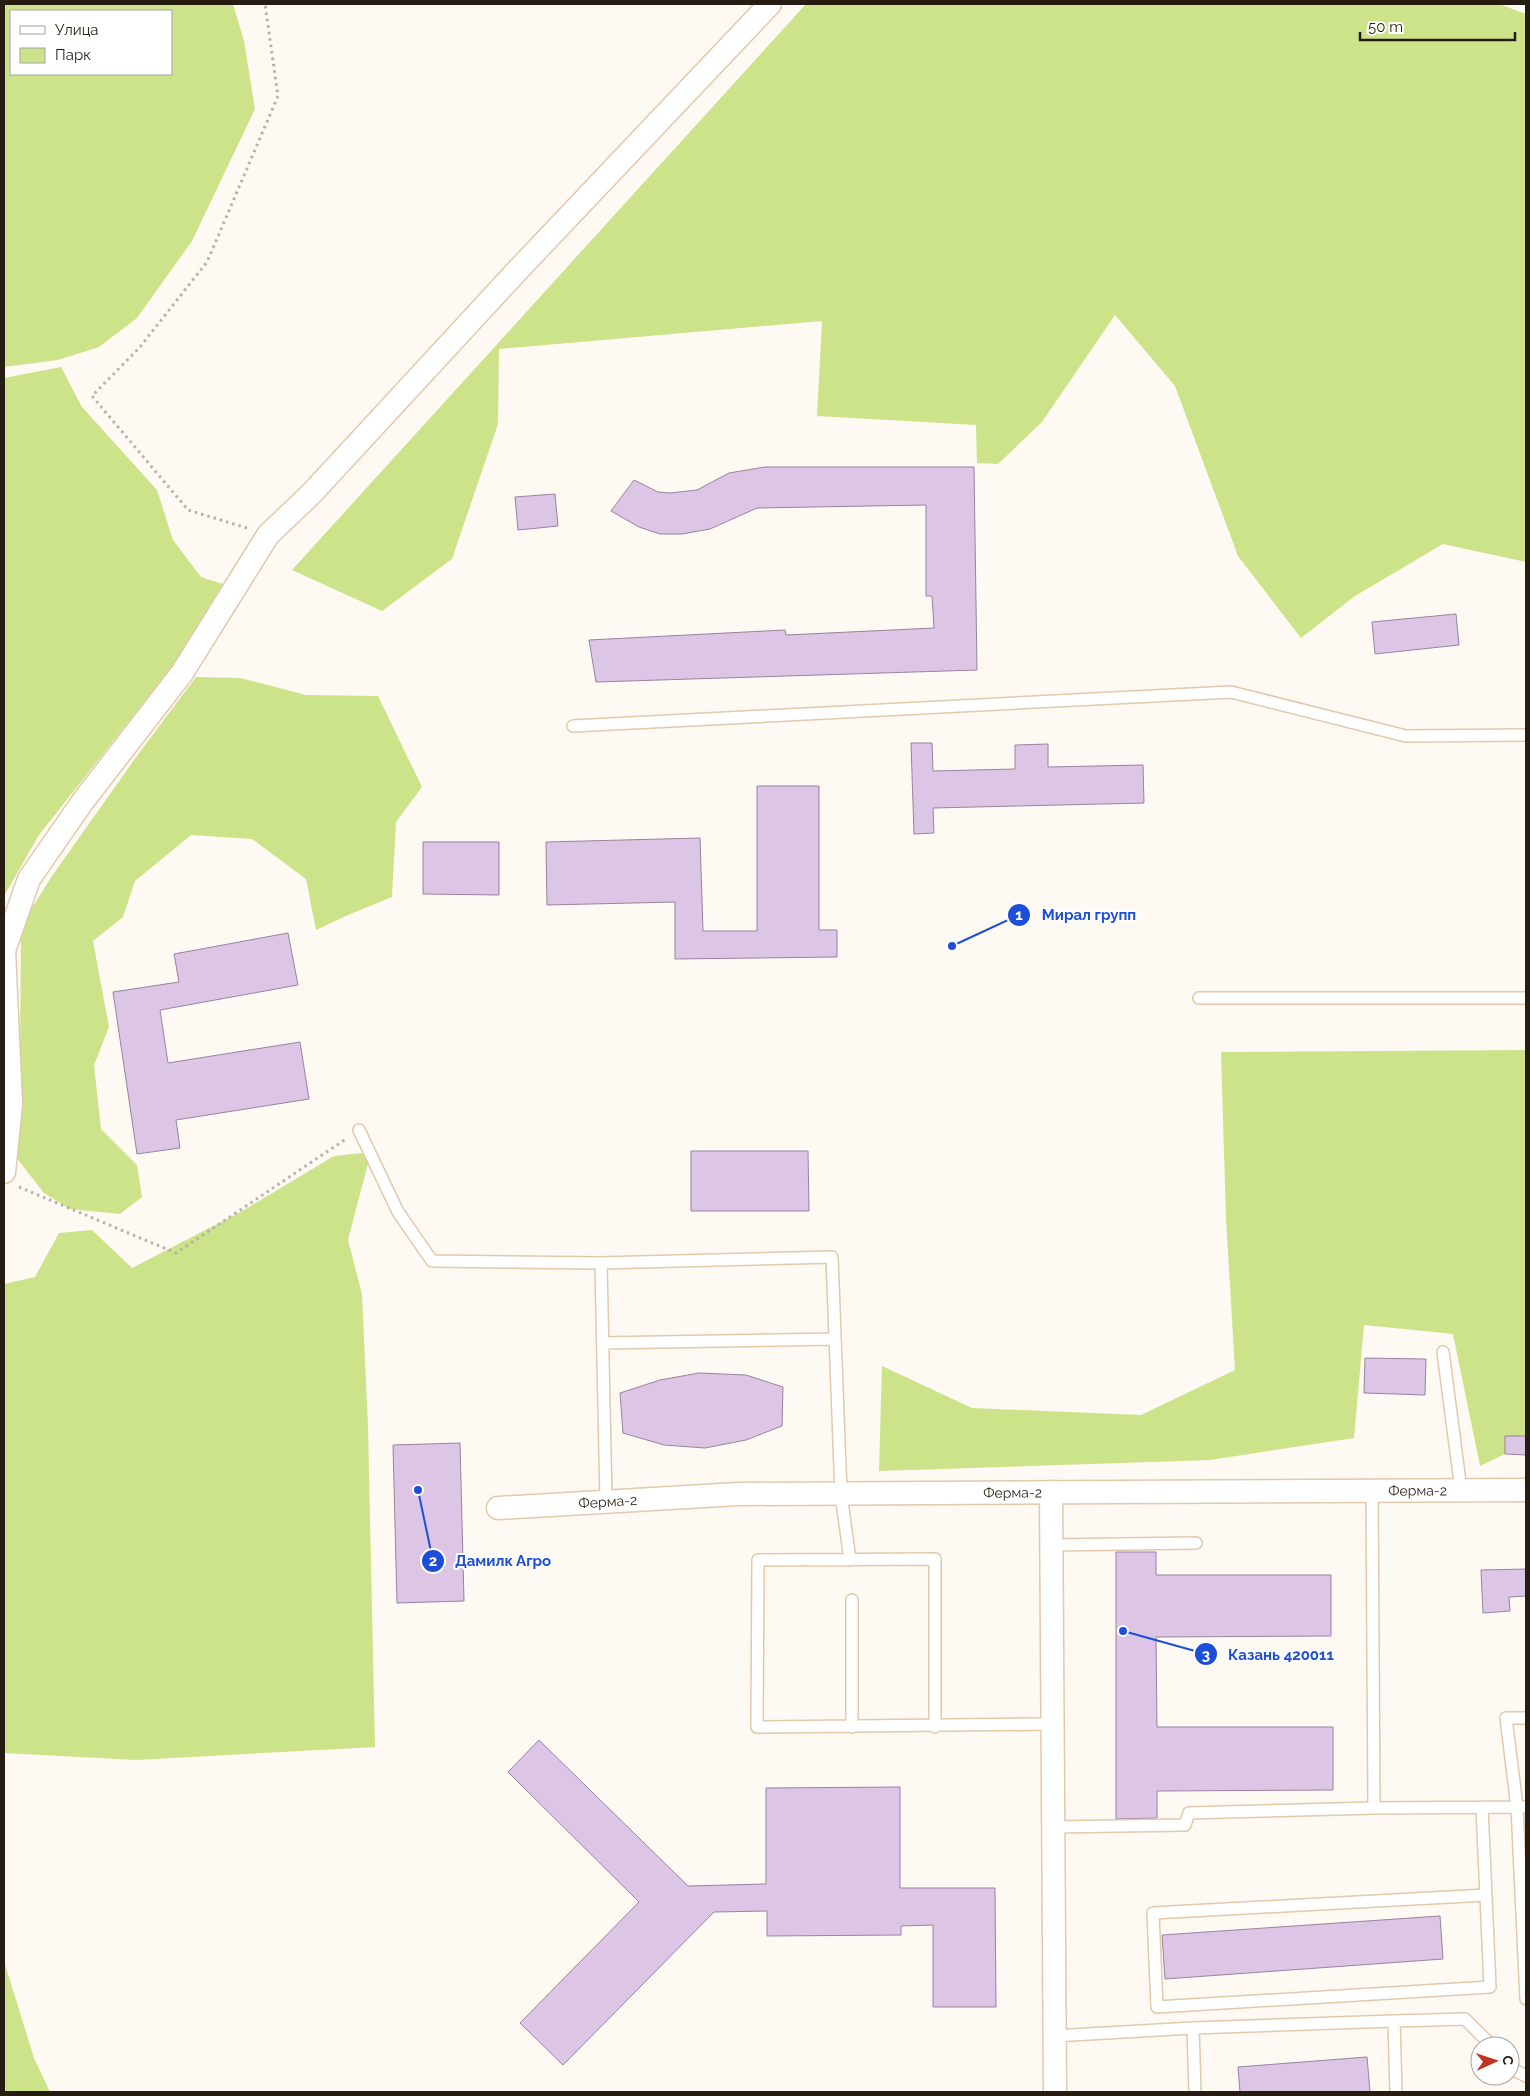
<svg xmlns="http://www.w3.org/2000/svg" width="1530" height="2096" font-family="Raleway,sans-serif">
<rect width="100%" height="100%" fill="#fef9f3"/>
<path fill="#cce38a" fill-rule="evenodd" d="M4,4H233L244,41L255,109L192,241L137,318L99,347L58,360L4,367ZM171,11V74H11V11Z
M806,4H1499L1526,14V562L1443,544L1355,596L1301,638L1238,556L1175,386L1115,315L1042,422L998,464L977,463L976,425L817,416L822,321L499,349L498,424L452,559L382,611L292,570Z
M61,367L82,407L157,490L173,540L201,577L223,584L174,664L39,835L4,896V378Z
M196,677L240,678L306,695L378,696L422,787L396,822L392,897L348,915L316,930L306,879L252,839L191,835L135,881L123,917L93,941L109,1027L94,1065L101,1129L137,1165L142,1197L120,1214L70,1209L44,1193L15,1156L20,1066L21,925L52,876L139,753Z
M1526,1050V1444L1480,1466L1453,1334L1364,1325L1354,1438L1210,1460L879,1471L882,1366L972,1408L1141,1415L1235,1370L1226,1219L1221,1052Z
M371,1152L348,1240L362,1294L368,1427L375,1747L136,1760L4,1753V1284L35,1277L59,1233L92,1230L132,1268L244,1210L334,1156Z
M4,1961L34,2058L50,2092H4Z"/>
<path fill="#ddc6e5" stroke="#9883a0" d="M765,467H974L977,670L596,682L589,640L785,630L786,635L934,628L932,596H926V505L757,508L710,529L682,534H660L639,527L611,511L634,480L658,492L670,493L697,490L729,473Z
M555,494L558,526L518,530L515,497Z
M1456,614L1459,645L1375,654L1372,622Z
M911,743H932L933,771L1015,769V745L1048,744V767L1143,765L1144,803L933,808L934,833L914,834Z
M757,786H819V930H837V957L675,959V902L547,905L546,842L700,838L703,931H757Z
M423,842H499V895L423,894Z
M288,933L298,985L160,1010L168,1063L300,1042L309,1099L176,1120L180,1148L137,1154L113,992L179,982L174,954Z
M691,1151H808L809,1211H691Z
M1365,1358L1426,1359L1425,1395L1364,1393Z
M699,1373L746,1375L783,1387L782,1426L746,1440L705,1448L664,1445L623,1433L620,1393L660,1380Z
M1505,1436H1526V1455L1505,1454Z
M460,1443L464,1601L397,1603L393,1445Z
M1116,1552H1156V1575H1331V1636L1156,1637L1157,1727H1333V1790L1157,1791V1818L1116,1819Z
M1526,1569V1596L1509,1597L1510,1611L1483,1613L1481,1570Z
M539,1740L688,1886L766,1884V1788L900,1787V1888H995L996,2007H933V1925L901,1926V1935L767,1936V1911L714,1912L563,2065L520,2023L639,1902L508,1772Z
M1440,1916L1443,1959L1165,1979L1162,1935Z
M1367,2057L1370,2092H1240L1238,2067Z"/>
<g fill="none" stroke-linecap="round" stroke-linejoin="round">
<g stroke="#e3c8ac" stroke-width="14">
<path id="lane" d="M573,726L1231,692L1406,736L1526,735
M1199,998H1526
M359,1130L398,1212L432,1261L601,1263L606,1501
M601,1263L832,1257L841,1494L850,1560
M603,1343L835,1339
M1443,1352L1461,1490
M1372,1490L1374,1808L1517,1807L1526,1999
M1051,1545L1196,1543
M1526,1718H1506L1517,1807H1526
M852,1727V1600
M935,1727V1559L758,1560L757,1727L1053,1724
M1482,1807L1490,1987L1157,2007L1153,1913L1486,1895
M1053,1827L1185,1825L1189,1813L1374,1808
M1394,2021L1465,2019L1492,2046
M1193,2028L1195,2092
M1054,2036L1193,2028L1394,2021L1396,2092
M1510,2068L1526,2076"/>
</g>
<g stroke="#e3c8ac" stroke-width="25">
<g id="street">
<path d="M4,1172L11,1104L4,951L29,879L83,801L182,673L268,535L312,493L517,271L770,4"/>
<path d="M1051,1492L1055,2092"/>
<path id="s1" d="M498,1508L738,1494L1526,1490"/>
</g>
</g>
<path stroke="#b7b1a9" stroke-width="3" stroke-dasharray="2.5 4" stroke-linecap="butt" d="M247,528L188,510L92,396L140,347L207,262L278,96L265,4
M19,1187L176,1253L346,1139"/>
<use href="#lane" stroke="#fff" stroke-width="11"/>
<use href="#street" stroke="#fff" stroke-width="22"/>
</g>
<g text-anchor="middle" stroke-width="4" stroke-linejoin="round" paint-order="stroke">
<g font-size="14" fill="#261c11" stroke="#fff">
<text dy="5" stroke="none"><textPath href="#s1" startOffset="920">Ферма-2</textPath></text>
<text dy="5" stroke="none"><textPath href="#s1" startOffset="515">Ферма-2</textPath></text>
<text dy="5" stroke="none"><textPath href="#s1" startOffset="110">Ферма-2</textPath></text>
</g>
</g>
<path fill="none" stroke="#1d4ed8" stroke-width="2" d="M952 946L1019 915M418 1490L433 1561M1123 1631L1206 1654"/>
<g fill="#1d4ed8" stroke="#fff" stroke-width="2">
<circle cx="952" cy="946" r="5"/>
<circle cx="418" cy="1490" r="5"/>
<circle cx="1123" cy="1631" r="5"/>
<circle cx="1019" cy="915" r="12"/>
<circle cx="433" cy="1561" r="12"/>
<circle cx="1206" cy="1654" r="12"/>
</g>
<g font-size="15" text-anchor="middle" font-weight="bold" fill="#fff">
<text x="1019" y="920">1</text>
<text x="433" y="1566">2</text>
<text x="1206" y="1660">3</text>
</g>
<g font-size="15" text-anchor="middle" font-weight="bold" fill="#1d4ed8" stroke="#fff" stroke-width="4" stroke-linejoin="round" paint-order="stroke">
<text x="1089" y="920">Мирал групп</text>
<text x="503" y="1566">Дамилк Агро</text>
<text x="1281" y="1660">Казань 420011</text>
</g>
<rect width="1530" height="2096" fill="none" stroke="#261c11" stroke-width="10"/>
<rect x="10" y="10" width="162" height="65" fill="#ffffff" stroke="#a8a4a0"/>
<rect x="20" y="26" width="25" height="8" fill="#ffffff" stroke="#a8a4a0"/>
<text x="55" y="35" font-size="15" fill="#261c11">Улица</text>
<rect x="20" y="48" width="25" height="15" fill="#cce38a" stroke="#a8a4a0"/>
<text x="55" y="60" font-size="15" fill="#261c11">Парк</text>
<g transform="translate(1495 2061) rotate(87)"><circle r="24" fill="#ffffff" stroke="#a8a4a0"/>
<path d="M0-4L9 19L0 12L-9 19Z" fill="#c13424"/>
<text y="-8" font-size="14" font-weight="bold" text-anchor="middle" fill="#261c11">С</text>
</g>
<path d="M1360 32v8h155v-8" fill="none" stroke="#261c11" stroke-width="2.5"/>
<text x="1368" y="32" font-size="15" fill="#261c11" stroke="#ffffff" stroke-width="4" paint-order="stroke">50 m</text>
</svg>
